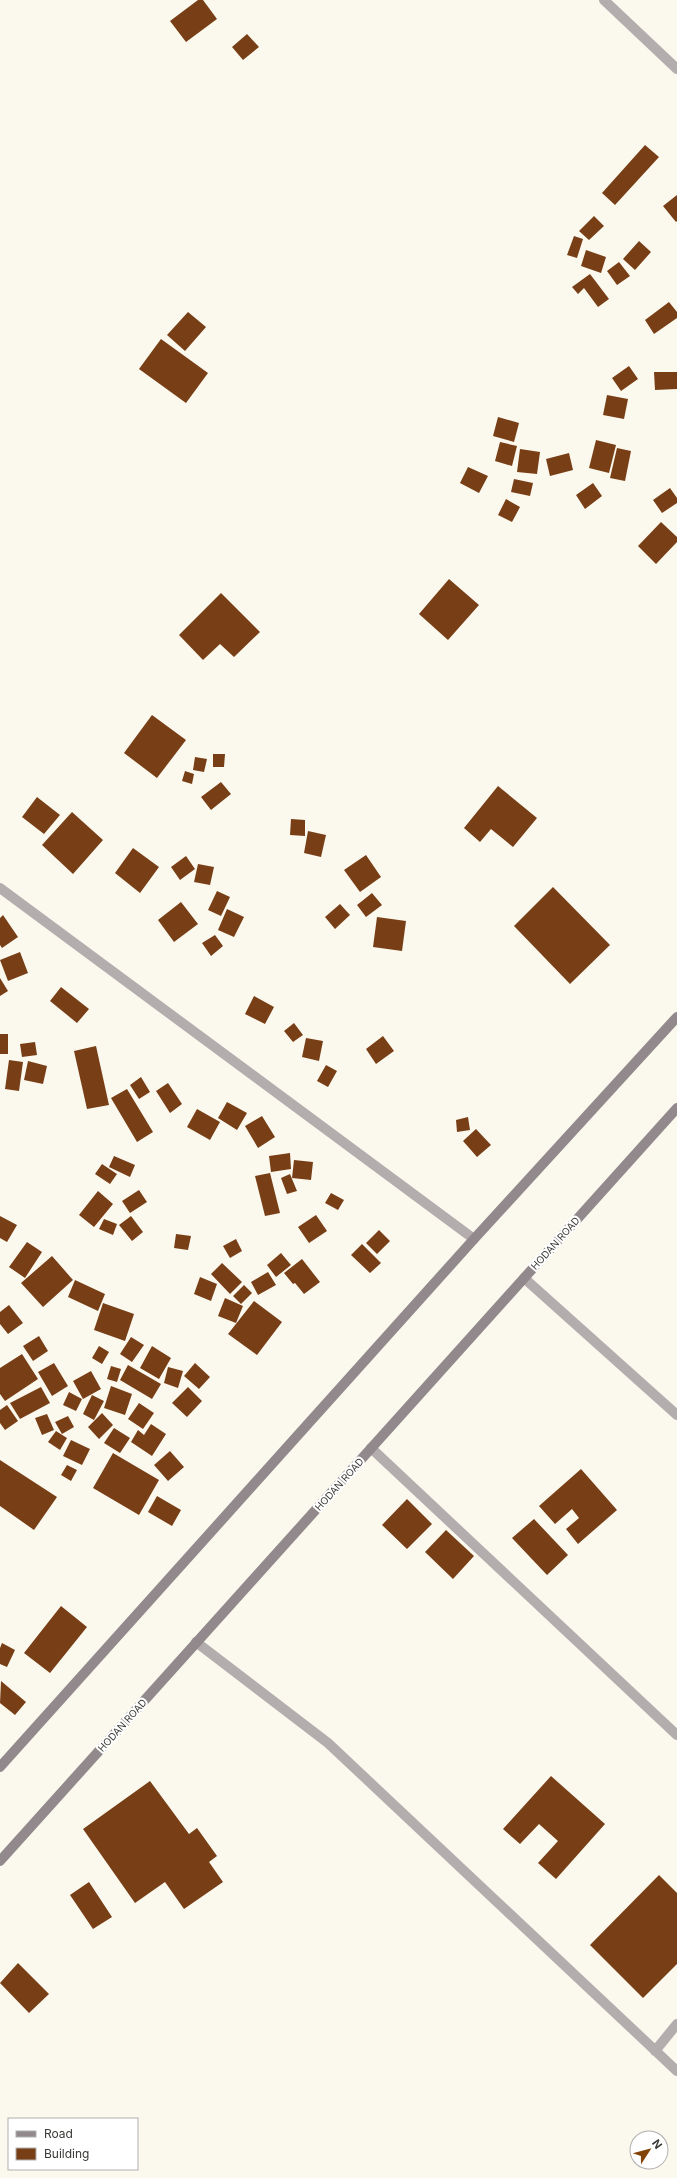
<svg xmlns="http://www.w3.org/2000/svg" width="677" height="2178" font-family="Inter,sans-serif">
<rect width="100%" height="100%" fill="#fbf8ee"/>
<path fill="#783f17" d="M198,0H203L217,19L186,42L170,21Z
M247,34L259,47L243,60L232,47Z
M645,145L659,157L615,205L602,193Z
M677,195V221L676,222L663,206Z
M594,216L604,226L589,240L579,231Z
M574,236L583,239L577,258L567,255Z
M639,241L651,252L635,270L623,259Z
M586,250L606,257L601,273L581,266Z
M619,262L630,276L617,285L607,271Z
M590,274L609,299L598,307L584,288L578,294L572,287Z
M669,302L677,312V318L654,334L645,320Z
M188,312L206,327L185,351L167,335Z
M161,339L208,373L186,403L139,369Z
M629,366L638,379L621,391L612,378Z
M654,372H677V389L655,390Z
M607,395L628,399L624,419L603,415Z
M498,417L519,423L514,442L493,436Z
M596,440L616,445L609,473L589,468Z
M500,442L517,446L512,466L495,461Z
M617,448L631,451L625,481L610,478Z
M520,449L540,452L537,474L517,472Z
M569,453L573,470L550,476L546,459Z
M468,467L488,476L479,493L460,483Z
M514,479L533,483L530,496L511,492Z
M593,483L602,496L585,509L576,495Z
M670,488L677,498V503L662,513L653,500Z
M506,499L520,507L512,522L498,515Z
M661,522L677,537V542L656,564L638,546Z
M449,579L479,605L448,640L419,614Z
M221,593L260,632L234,657L220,644L203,660L179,635Z
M152,715L186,740L157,778L124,753Z
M213,754H225L224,767H213Z
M195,757L207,759L204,772L193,770Z
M185,771L194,774L192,784L182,781Z
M221,782L231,794L211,810L201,797Z
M498,786L537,818L513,847L491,829L480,842L464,828Z
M37,797L60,815L44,834L22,817Z
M72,812L103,840L73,874L42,845Z
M291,819L305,820V836L290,835Z
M308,831L326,835L321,857L304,853Z
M133,848L159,867L140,893L115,873Z
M366,855L381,877L360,892L344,870Z
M186,856L195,869L180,880L171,867Z
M198,864L214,867L210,885L194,882Z
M553,887L610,945L570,984L514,926Z
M217,891L230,897L221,916L208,910Z
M372,893L382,905L366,917L357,905Z
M181,902L198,924L174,942L158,920Z
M340,904L350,915L335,929L325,917Z
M227,909L244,917L234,937L218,930Z
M3,915L18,937L2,948L0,945V918Z
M377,917L406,921L402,951L373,947Z
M215,935L223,946L211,956L202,943Z
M20,952L28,973L8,981L0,960Z
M0,978L8,991L0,996Z
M61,987L89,1009L77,1023L50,1001Z
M254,996L274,1007L265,1024L245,1014Z
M294,1023L303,1035L293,1042L284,1031Z
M0,1034H8V1054H0Z
M383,1036L394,1051L376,1064L366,1049Z
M306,1038L323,1041L319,1061L302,1057Z
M35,1042L37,1055L22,1057L20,1044Z
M96,1046L109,1105L87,1109L74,1051Z
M9,1060L23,1062L19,1091L5,1089Z
M28,1061L47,1066L43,1084L24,1080Z
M326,1065L337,1071L328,1087L317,1081Z
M141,1077L150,1092L139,1099L130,1085Z
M168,1083L182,1104L170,1113L156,1091Z
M127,1089L153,1132L137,1142L111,1098Z
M227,1102L247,1113L237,1130L218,1118Z
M197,1109L220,1122L210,1140L187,1127Z
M262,1116L275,1137L258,1148L245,1126Z
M468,1117L470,1130L457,1132L456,1120Z
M476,1129L491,1145L477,1157L463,1141Z
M290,1153L291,1169L271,1172L269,1156Z
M114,1156L135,1165L130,1177L109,1167Z
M294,1160L313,1162L311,1180L292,1178Z
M102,1164L117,1174L110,1184L95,1174Z
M270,1173L280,1213L265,1216L255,1176Z
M290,1174L297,1191L287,1194L281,1178Z
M139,1190L147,1202L130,1213L122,1201Z
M98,1191L113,1204L94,1227L79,1215Z
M331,1193L344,1200L338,1210L325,1203Z
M316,1215L327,1231L309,1243L298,1227Z
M0,1216L17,1225L7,1242L0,1238Z
M131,1216L143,1232L132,1241L119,1225Z
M104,1219L117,1224L113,1235L99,1229Z
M379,1230L390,1241L377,1254L366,1243Z
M176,1234L191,1236L188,1250L174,1248Z
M236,1239L242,1251L230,1258L223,1246Z
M27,1242L42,1252L25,1278L9,1267Z
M362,1244L381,1263L370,1273L351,1255Z
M281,1253L291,1265L276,1277L267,1265Z
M52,1256L73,1280L43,1307L21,1283Z
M302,1259L320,1282L304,1294L295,1283L293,1284L284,1273Z
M222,1263L242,1282L230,1294L211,1274Z
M268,1272L276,1285L258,1295L251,1282Z
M200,1277L217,1284L211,1301L194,1294Z
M75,1280L105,1294L98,1311L68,1297Z
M244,1285L252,1293L241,1304L233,1296Z
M225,1298L243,1306L236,1323L218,1316Z
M254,1301L282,1322L257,1355L228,1334Z
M103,1303L134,1314L125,1341L94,1330Z
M9,1305L23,1323L8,1334L0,1324V1312Z
M39,1336L48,1351L33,1361L23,1346Z
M131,1337L144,1345L132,1362L120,1354Z
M99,1346L109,1352L102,1364L92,1358Z
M152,1346L171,1358L159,1379L140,1368Z
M22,1354L38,1379L5,1401L0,1394V1368Z
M54,1363L68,1386L52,1396L38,1372Z
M195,1363L210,1377L199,1389L184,1376Z
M128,1365L161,1384L152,1399L120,1380Z
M111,1366L121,1369L117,1382L107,1379Z
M168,1367L183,1371L178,1388L164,1383Z
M91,1371L101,1389L83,1399L73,1381Z
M111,1386L132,1394L125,1415L104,1408Z
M41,1387L50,1403L20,1419L10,1403Z
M188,1387L202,1401L187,1417L172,1403Z
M69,1392L82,1399L76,1411L63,1405Z
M92,1395L104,1401L94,1420L83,1414Z
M139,1403L154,1413L143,1429L128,1419Z
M7,1405L18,1421L5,1430L0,1423V1410Z
M102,1413L113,1425L99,1439L88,1427Z
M47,1414L54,1430L42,1435L35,1418Z
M68,1416L74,1427L62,1434L55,1422Z
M151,1424L166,1434L152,1456L131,1442L138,1430L144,1435Z
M114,1428L130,1438L120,1453L104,1443Z
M56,1431L67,1438L60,1450L48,1442Z
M71,1440L90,1449L82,1465L63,1456Z
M170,1451L184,1467L168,1481L154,1465Z
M113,1453L159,1480L139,1515L93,1488Z
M0,1460L57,1497L34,1530L0,1506Z
M67,1465L77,1470L71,1481L61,1475Z
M581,1469L617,1510L578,1544L566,1529L579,1518L572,1509L555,1524L539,1506Z
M157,1496L181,1510L172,1526L148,1512Z
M407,1499L432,1524L407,1549L382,1525Z
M534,1519L568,1555L547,1575L512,1538Z
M446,1530L474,1556L453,1579L425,1552Z
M61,1606L87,1627L50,1673L24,1653Z
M2,1643L15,1650L7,1667L0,1664V1648Z
M1,1681L26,1702L15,1715L0,1703Z
M551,1776L605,1824L556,1879L538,1863L558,1841L539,1824L520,1844L503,1829Z
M150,1781L189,1834L197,1828L217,1856L209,1862L223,1882L184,1909L165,1882L135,1903L83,1829Z
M659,1875L677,1893V1964L643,1998L590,1945Z
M89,1882L112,1917L93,1929L70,1895Z
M18,1963L49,1994L29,2013L0,1983Z"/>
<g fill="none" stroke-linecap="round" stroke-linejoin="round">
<path stroke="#b3adae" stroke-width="10" d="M604,0L677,69
M0,888L474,1239
M524,1278L677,1415
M371,1448L677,1735
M196,1642L328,1743L677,2071
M655,2051L677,2024"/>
<path stroke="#91898b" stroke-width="10" d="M0,1767L474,1239L677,1017
M0,1861L677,1108"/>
</g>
<g text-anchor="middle" stroke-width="4" stroke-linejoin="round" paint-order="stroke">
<g font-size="10" fill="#393834" stroke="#fff">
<text transform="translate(555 1243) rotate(-48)" y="4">HODAN ROAD</text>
<text transform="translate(339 1484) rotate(-48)" y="4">HODAN ROAD</text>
<text transform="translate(122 1725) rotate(-48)" y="4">HODAN ROAD</text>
</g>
</g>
<rect x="8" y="2118" width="130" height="52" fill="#ffffff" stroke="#b0afae"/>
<rect x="16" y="2131" width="20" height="6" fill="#91898b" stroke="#b0afae"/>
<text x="44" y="2138" font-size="12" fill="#393834">Road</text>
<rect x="16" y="2148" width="20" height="12" fill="#783f17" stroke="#b0afae"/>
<text x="44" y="2158" font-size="12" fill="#393834">Building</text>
<g transform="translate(649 2150) rotate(54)"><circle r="19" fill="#ffffff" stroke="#b0afae"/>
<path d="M0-3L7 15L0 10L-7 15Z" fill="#824306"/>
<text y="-6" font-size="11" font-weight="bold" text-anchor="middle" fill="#393834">N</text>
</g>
</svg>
